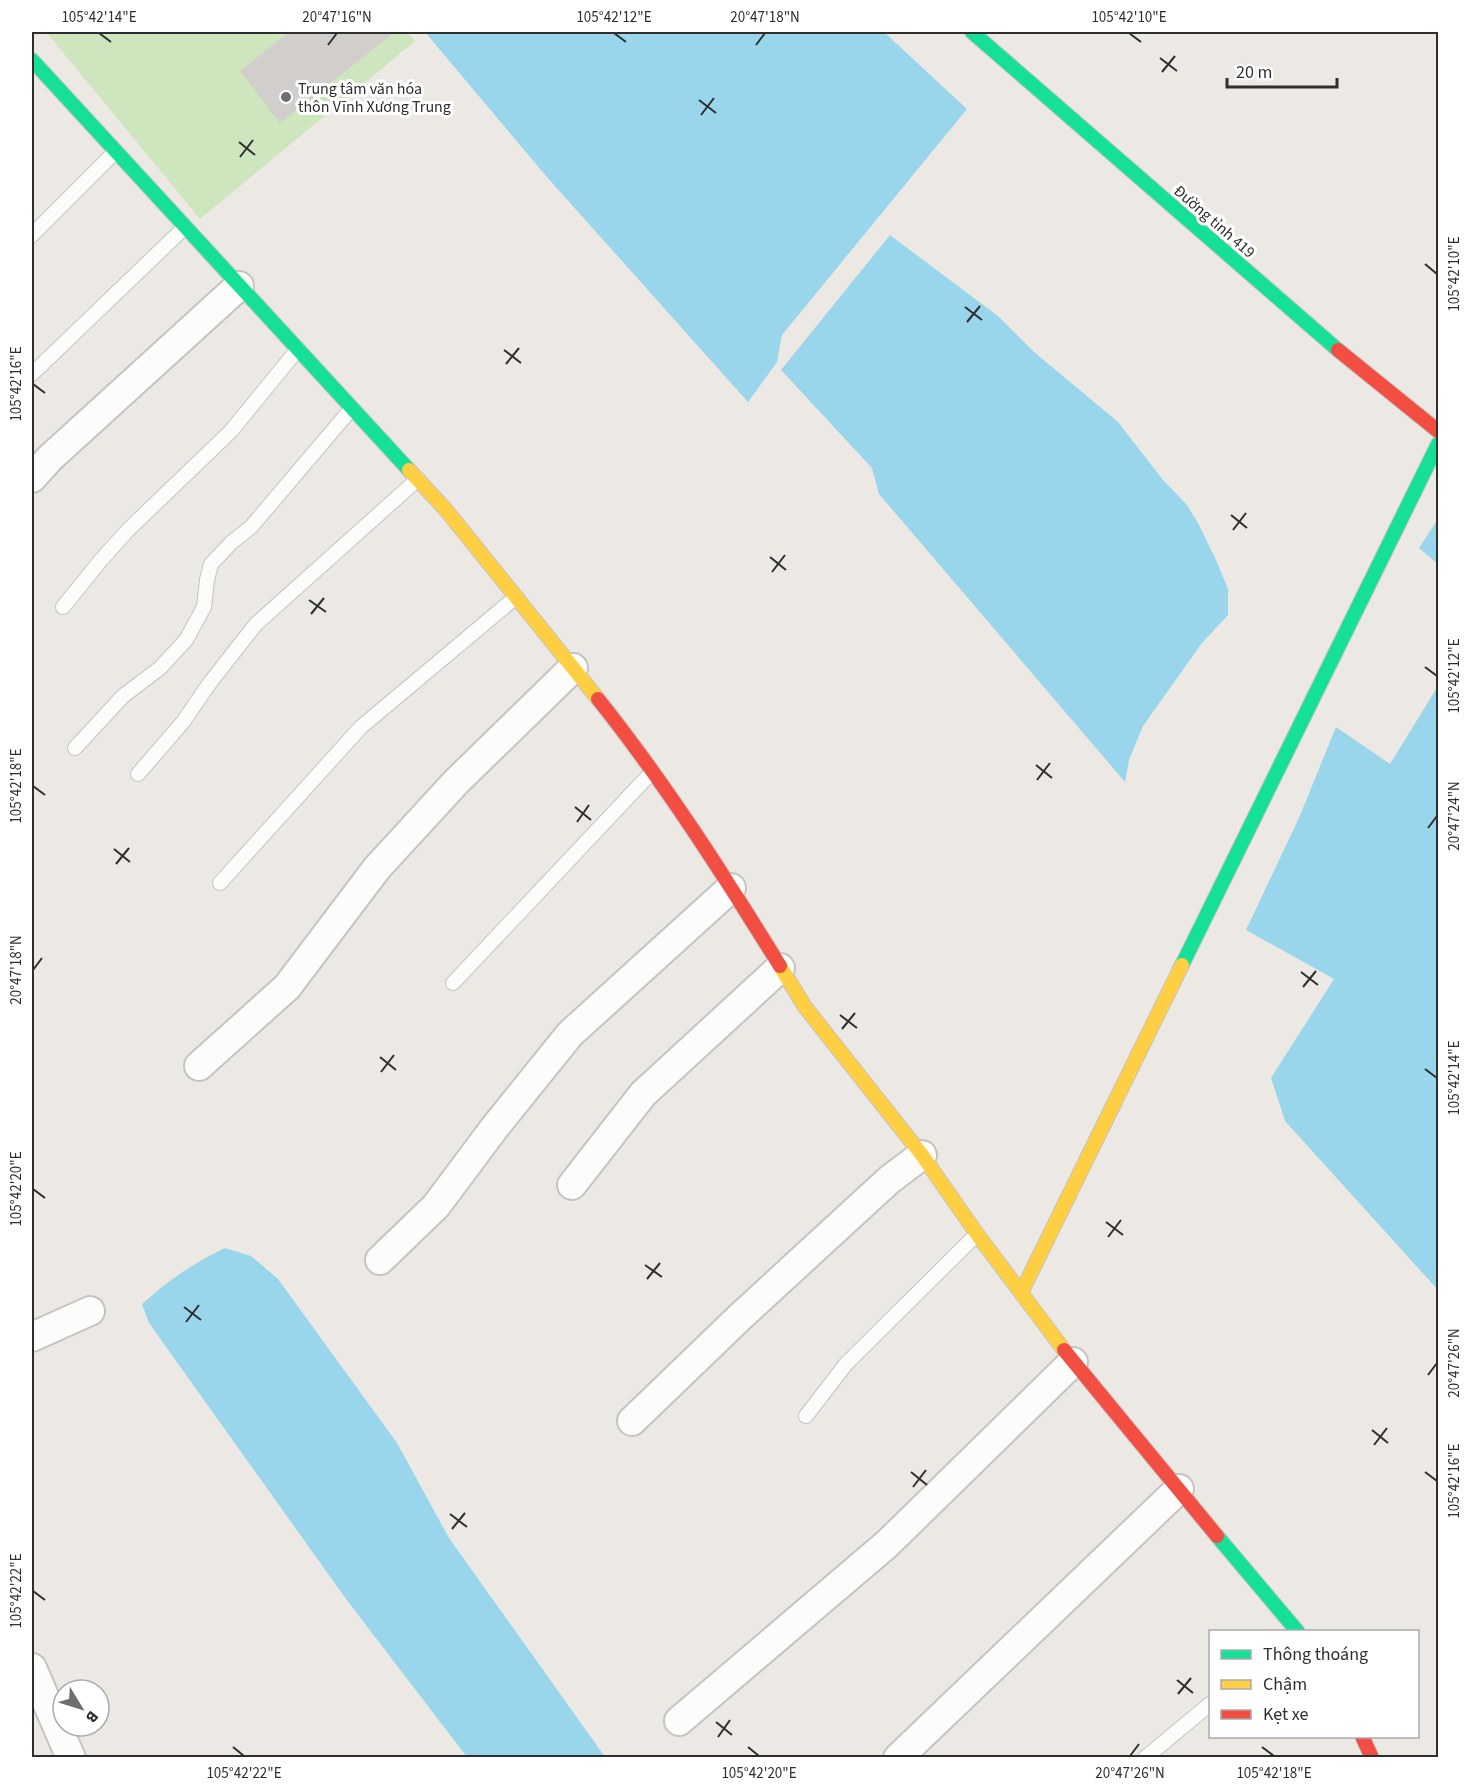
<svg xmlns="http://www.w3.org/2000/svg" width="1470" height="1789" font-family="'Source Sans 3',sans-serif">
<rect width="100%" height="100%" fill="#ece8e4"/>
<path fill="#cee6be" d="M49,32H407L415,41L200,219L47,33Z"/>
<path fill="#99d6ec" d="M425,32H884L967,109L782,335L777,362L748,402L546,176Z
M890,235L998,316L1034,352L1118,422L1163,480L1187,505L1198,523L1216,560L1228,589V615L1202,643L1143,726L1129,760L1125,782L879,494L872,468L781,370Z
M1438,519V564L1419,548Z
M1438,686V1290L1285,1121L1271,1078L1334,979L1246,930L1299,818L1336,727L1390,764Z
M225,1248L251,1256L278,1279L397,1443L449,1538L605,1757H467L346,1599L149,1323L142,1304C171,1279 190,1265 225,1248Z"/>
<path fill="#d1cecb" d="M289,32H389L392,34L280,123L240,71Z"/>
<g fill="none" stroke-linecap="round" stroke-linejoin="round">
<g stroke="#c5c4c5" stroke-width="16">
<path id="lane" d="M32,235L115,152
M32,374L185,227
M63,607L101,560L128,530L231,431L298,349
M75,748L123,696L160,668L186,640L204,607L207,580L211,564L232,542L251,527L352,408
M138,774L183,722L209,684L256,624L418,479
M220,883L361,727L516,597
M453,983L652,772
M806,1416L846,1364L977,1234
M1145,1758L1210,1704"/>
</g>
<g stroke="#c5c4c5" stroke-width="32">
<path id="street" d="M32,478L50,458L239,286
M199,1066L287,987L377,868L456,782L573,668
M572,1185L643,1094L780,968
M380,1260L436,1206L495,1127L570,1034L731,888
M32,1337L90,1311
M632,1421L740,1317L889,1180L922,1155
M32,1668L71,1758
M679,1721L887,1544L1073,1362
M898,1758L1179,1489"/>
</g>
<g stroke="#c5c4c5" stroke-width="16">
<path id="fast" d="M972,32L1338,350
M32,60L409,470
M1182,965L1438,444
M1217,1536L1298,1632"/>
</g>
<g stroke="#c5c4c5" stroke-width="16">
<path id="slow" d="M409,470L446,510L598,699
M780,966L805,1007L922,1155L977,1234L1064,1350
M1021,1293L1182,965"/>
</g>
<g stroke="#c5c4c5" stroke-width="16">
<path id="jam" d="M1338,350L1438,431
M598,699C665,783 723,874 780,966
M1064,1350L1217,1536
M1362,1736L1372,1758"/>
</g>
<use href="#lane" stroke="#fcfcfb" stroke-width="14"/>
<use href="#street" stroke="#fcfcfb" stroke-width="28"/>
<use href="#fast" stroke="#16e098" stroke-width="14"/>
<use href="#slow" stroke="#ffcf43" stroke-width="14"/>
<use href="#jam" stroke="#f24e42" stroke-width="14"/>
</g>
<path fill="none" stroke="#2e2e2e" stroke-width="2" d="M99,33L111,42M614,33L626,42M1129,33L1141,42M328,45L337,33M756,45L765,33M1160,58L1177,71M1162,72L1175,56M699,100L716,113M701,115L714,98M239,142L255,155M240,157L253,140M1425,264L1437,274M965,307L982,320M967,322L980,306M504,350L521,363M506,364L519,348M33,384L45,393M1231,515L1247,528M1233,530L1246,513M770,557L786,570M772,572L785,555M309,600L326,612M311,614L324,598M1425,667L1437,676M1036,765L1052,778M1037,780L1050,763M33,786L45,795M575,807L591,820M577,822L589,805M1428,828L1437,816M114,849L130,862M116,864L129,848M33,970L42,958M1301,972L1318,985M1303,987L1316,971M840,1015L857,1028M842,1029L855,1013M380,1057L396,1070M1425,1069L1437,1078M381,1072L394,1055M33,1189L45,1198M1106,1222L1123,1235M1108,1237L1121,1220M645,1265L662,1277M647,1279L660,1263M184,1307L201,1320M186,1322L199,1305M1428,1375L1437,1363M1372,1430L1388,1443M1374,1445L1387,1428M911,1472L927,1485M1425,1472L1437,1481M913,1487L926,1470M450,1514L467,1527M452,1529L465,1513M33,1591L45,1600M1177,1680L1193,1693M1178,1694L1191,1678M716,1722L732,1735M718,1737L730,1720M233,1747L244,1756M748,1747L759,1756M1262,1747L1274,1756M1130,1756L1139,1744"/>
<circle fill="#706f6e" stroke="#fff" stroke-width="2" cx="286" cy="97" r="6"/>
<g text-anchor="middle" stroke-width="6" stroke-linejoin="round" paint-order="stroke">
<g font-size="16" fill="#2e2e2e" stroke="#fff" text-anchor="start">
<text x="298" y="94">Trung tâm văn hóa<tspan x="298" dy="18">thôn Vĩnh Xương Trung</tspan></text>
</g>
<g font-size="16" fill="#2e2e2e" stroke="#fff">
<text transform="translate(1215 221) rotate(41)" y="6">Đường tỉnh 419</text>
</g>
</g>
<rect width="1470" height="1789" fill="none" stroke="#ffffff" stroke-width="66"/>
<rect x="1209" y="1630" width="210" height="108" fill="#ffffff" stroke="#ababab" stroke-width="1.5"/>
<rect x="1221" y="1650" width="30" height="9" fill="#16e098" stroke="#ababab" stroke-width="1.5"/>
<text x="1263" y="1660" font-size="18" fill="#2e2e2e">Thông thoáng</text>
<rect x="1221" y="1680" width="30" height="9" fill="#ffcf43" stroke="#ababab" stroke-width="1.5"/>
<text x="1263" y="1690" font-size="18" fill="#2e2e2e">Chậm</text>
<rect x="1221" y="1710" width="30" height="9" fill="#f24e42" stroke="#ababab" stroke-width="1.5"/>
<text x="1263" y="1720" font-size="18" fill="#2e2e2e">Kẹt xe</text>
<g transform="translate(81 1708) rotate(128)"><circle r="28" fill="#ffffff" stroke="#ababab" stroke-width="1.5"/>
<path d="M0-4.5L10 22L0 15L-10 22Z" fill="#706f6e"/>
<text y="-9" font-size="16" font-weight="bold" text-anchor="middle" fill="#2e2e2e">B</text>
</g>
<path d="M1227 78v9h110v-9" fill="none" stroke="#2e2e2e" stroke-width="3"/>
<text x="1236" y="78" font-size="18" fill="#2e2e2e" stroke="#ffffff" stroke-width="4.5" paint-order="stroke">20 m</text>
<rect x="33" y="33" width="1404" height="1723" fill="none" stroke="#2e2e2e" stroke-width="2"/>
<g font-size="15" text-anchor="middle" fill="#2e2e2e">
<text x="99" y="22">105°42'14"E</text>
<text x="337" y="22">20°47'16"N</text>
<text x="614" y="22">105°42'12"E</text>
<text x="765" y="22">20°47'18"N</text>
<text x="1129" y="22">105°42'10"E</text>
<text transform="translate(1454 274) rotate(-90)" y="5">105°42'10"E</text>
<text transform="translate(16 384) rotate(-90)" y="5">105°42'16"E</text>
<text transform="translate(1454 676) rotate(-90)" y="5">105°42'12"E</text>
<text transform="translate(16 786) rotate(-90)" y="5">105°42'18"E</text>
<text transform="translate(1454 816) rotate(-90)" y="5">20°47'24"N</text>
<text transform="translate(16 970) rotate(-90)" y="5">20°47'18"N</text>
<text transform="translate(1454 1078) rotate(-90)" y="5">105°42'14"E</text>
<text transform="translate(16 1189) rotate(-90)" y="5">105°42'20"E</text>
<text transform="translate(1454 1363) rotate(-90)" y="5">20°47'26"N</text>
<text transform="translate(1454 1481) rotate(-90)" y="5">105°42'16"E</text>
<text transform="translate(16 1591) rotate(-90)" y="5">105°42'22"E</text>
<text x="244" y="1778">105°42'22"E</text>
<text x="759" y="1778">105°42'20"E</text>
<text x="1130" y="1778">20°47'26"N</text>
<text x="1274" y="1778">105°42'18"E</text>
</g>
</svg>
